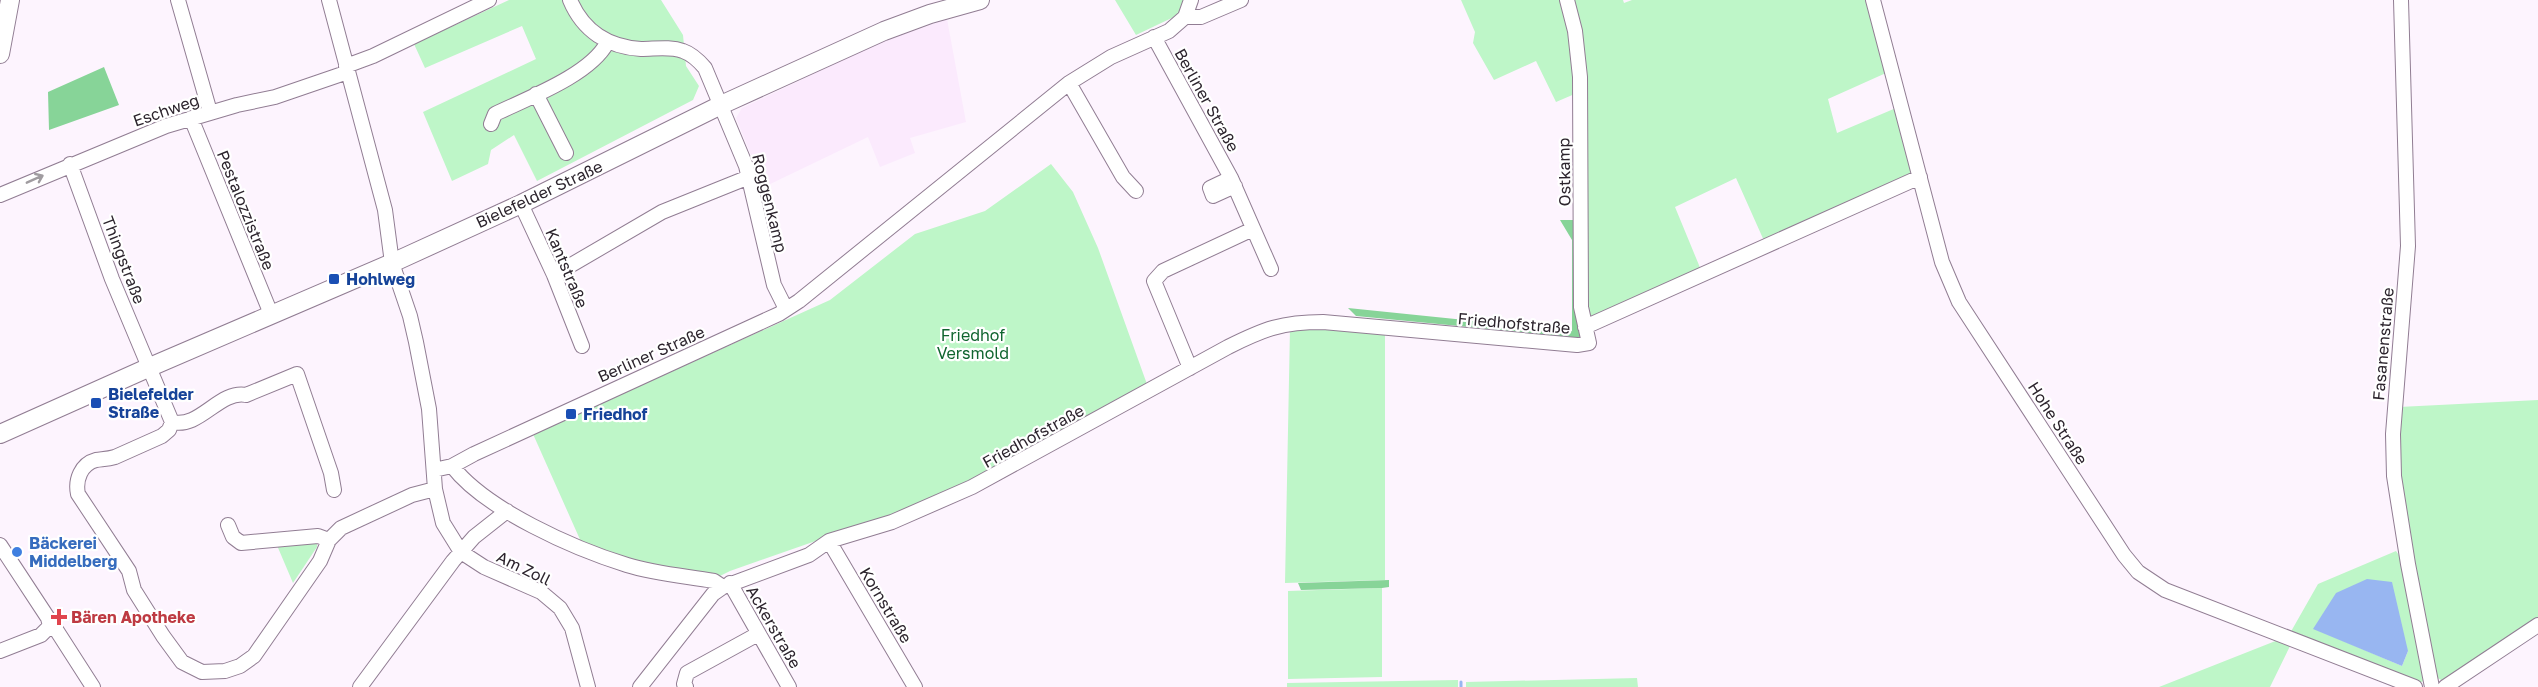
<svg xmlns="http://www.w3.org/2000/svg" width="2538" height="687" font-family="'Golos Text',sans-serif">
<rect width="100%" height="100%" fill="#fdf4fe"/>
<path fill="#fbeafd" d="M947,19L966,122L910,138L915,153L880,167L868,137L764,187L736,118L742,108L879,43Z"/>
<path fill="#bef6c8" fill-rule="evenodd" d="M509,0H661L683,35L686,66L699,86L693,100L537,181L514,135L491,150L488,164L452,181L423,112L536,59L522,26L425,68L414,44Z
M1115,0H1184L1178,15L1136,35Z
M1461,0H1563L1571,29L1577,93L1556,102L1536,61L1494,80L1473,43L1475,32Z
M1571,0H1623L1624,3L1632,0H1867L1886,73L1828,99L1837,133L1896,108L1912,172L1907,179L1765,243L1736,178L1675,207L1701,270L1593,319L1587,313Z
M1051,164L1073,192L1098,248L1148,387L933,500L730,571L720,576L639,564L582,544L533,434L830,300L915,234L985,211Z
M1290,328L1385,333V580L1285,583Z
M2538,400V618L2443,681L2434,676L2398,475L2399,407Z
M317,542V547L293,583L276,543Z
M2396,551L2401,558L2425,680L2418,684L2289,635L2318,584ZM2313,628L2408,651L2402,666Z
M1382,588V677L1288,679V591Z
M2278,640L2291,644L2270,687H2159Z
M1637,678L1638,687H1466V682Z
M1458,680V687H1287V683Z"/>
<path fill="#87d498" d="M104,67L119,105L49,130L48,92Z
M1560,220H1578L1581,338L1356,316L1348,308L1572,331V240Z
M1389,580V587L1382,588L1301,590L1298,583Z"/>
<path fill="#98b6f1" d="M2367,579L2392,582L2408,651L2402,666L2313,629L2336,593Z"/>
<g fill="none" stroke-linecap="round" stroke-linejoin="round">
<path stroke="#98b6f1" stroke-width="3" d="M1461,682V687"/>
<g stroke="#917d93" stroke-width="16">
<path id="minor" d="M178,0L210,112
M329,0L385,210L392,263L410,316L416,342L429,409L435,489L443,523L461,552L484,567L541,592L560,608L572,628L588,687
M570,0C583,31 608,47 641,49C655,49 670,46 683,51C692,54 699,61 705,68L746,166L774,285L786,309
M1873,0L1942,262L1959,302L2124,555L2138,572L2165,590L2415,687
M2401,0L2408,246L2393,434L2394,476L2408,564L2432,687
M1185,17H1201L1241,0
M1154,37L1231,178L1271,269
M346,66L373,56L489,0
M1069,83L1123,177L1136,191
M536,94L566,153
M191,118L271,314
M491,124L495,114C528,98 590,75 607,43
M70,164L112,279L172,422L169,430L162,436C146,443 131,450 115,457C108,459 103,459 96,460C81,464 75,480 78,494L129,571L134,590L163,636L182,662L202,672L225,671L240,666L254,656L320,561L329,540L341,528L412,495L435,489
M1231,178L1210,188L1213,196L1235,186
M0,195L166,126L237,105L275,97L348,72
M521,204L554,275L582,346
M554,275L662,212L749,177
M1585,327L1920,177
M1190,368L1154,281L1163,271L1253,229
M172,422C200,429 219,390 246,395L297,374L331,473L334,490
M452,466C486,510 575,549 627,565C656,574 685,576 714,581L723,587
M434,470L452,466L474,454L779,314L799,301L1069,83L1111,57L1169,31L1185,17L1191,0
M228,525L233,537L241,543L318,536L329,540
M829,541L915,687
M0,545L48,618L50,626L57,631L93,687
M730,583L789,687
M0,651L41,635L50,626
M360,687L453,561L474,537L507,511
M640,687L713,594L723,587L809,555L829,541L892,522L972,487L1228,347C1264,329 1282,322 1323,322L1577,345L1589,343L1581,307L1580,77L1575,31L1567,0
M686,687L684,684L687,673L758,634
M2445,687L2538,625"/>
</g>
<g stroke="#917d93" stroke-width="20">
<path id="major" d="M0,54L10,0
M0,434L150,367L392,263L521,204L721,105L884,31L930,14L980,0"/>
</g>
<use href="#minor" stroke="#fff" stroke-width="14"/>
<use href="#major" stroke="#fff" stroke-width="18"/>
</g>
<defs><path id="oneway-shaft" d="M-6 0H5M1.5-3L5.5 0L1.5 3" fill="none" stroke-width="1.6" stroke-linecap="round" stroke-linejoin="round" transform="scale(1.5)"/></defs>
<use stroke="#a09ca0" href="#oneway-shaft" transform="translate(35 179) rotate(-24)"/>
<g fill="#1a4fb4" stroke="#fff" stroke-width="2">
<rect x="328" y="273" width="12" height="12" rx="3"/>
<rect x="90" y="397" width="12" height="12" rx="3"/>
<rect x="565" y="408" width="12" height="12" rx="3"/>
</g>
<circle fill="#3f7fe0" stroke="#fff" stroke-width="2" cx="17" cy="552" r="6"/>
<path fill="#e0444e" stroke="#fff" stroke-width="2" d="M56 608h6v6h6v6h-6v6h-6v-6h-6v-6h6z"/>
<g text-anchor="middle" stroke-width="4.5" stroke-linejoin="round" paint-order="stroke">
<g font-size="16" fill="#2c242d" stroke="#fff">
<text transform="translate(1207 100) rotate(61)" y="6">Berliner Straße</text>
<text transform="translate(166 110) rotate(-19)" y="6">Eschweg</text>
<text transform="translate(1564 172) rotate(-91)" y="6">Ostkamp</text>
<text transform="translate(539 194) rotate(-25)" y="6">Bielefelder Straße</text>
<text transform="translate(770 203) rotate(76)" y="6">Roggenkamp</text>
<text transform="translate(246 210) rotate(68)" y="6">Pestalozzistraße</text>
<text transform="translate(124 260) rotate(69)" y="6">Thingstraße</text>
<text transform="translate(567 268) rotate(67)" y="6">Kantstraße</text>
<text transform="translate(1514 323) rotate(5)" y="6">Friedhofstraße</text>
<text transform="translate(2383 344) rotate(-85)" y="6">Fasanenstraße</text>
<text transform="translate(651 354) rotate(-24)" y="6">Berliner Straße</text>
<text transform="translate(2058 423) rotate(57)" y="6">Hohe Straße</text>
<text transform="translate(1033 436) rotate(-29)" y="6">Friedhofstraße</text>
<text transform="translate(524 568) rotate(26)" y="6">Am Zoll</text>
<text transform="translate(886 605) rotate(59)" y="6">Kornstraße</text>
<text transform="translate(774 627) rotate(60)" y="6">Ackerstraße</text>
</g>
<g font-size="16" font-weight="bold" fill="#164399" stroke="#fff" text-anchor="start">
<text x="346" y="285">Hohlweg</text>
<text x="108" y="400">Bielefelder<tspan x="108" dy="18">Straße</tspan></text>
<text x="583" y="420">Friedhof</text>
</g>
<g font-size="16" fill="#10652f" stroke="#fff">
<text x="973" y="341">Friedhof<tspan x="973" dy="18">Versmold</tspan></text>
</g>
<g font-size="16" font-weight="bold" fill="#366cbe" stroke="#fff" text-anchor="start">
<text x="29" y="549">Bäckerei<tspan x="29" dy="18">Middelberg</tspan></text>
</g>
<g font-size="16" font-weight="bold" fill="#be3a42" stroke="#fff" text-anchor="start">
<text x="71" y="623">Bären Apotheke</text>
</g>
</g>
</svg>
